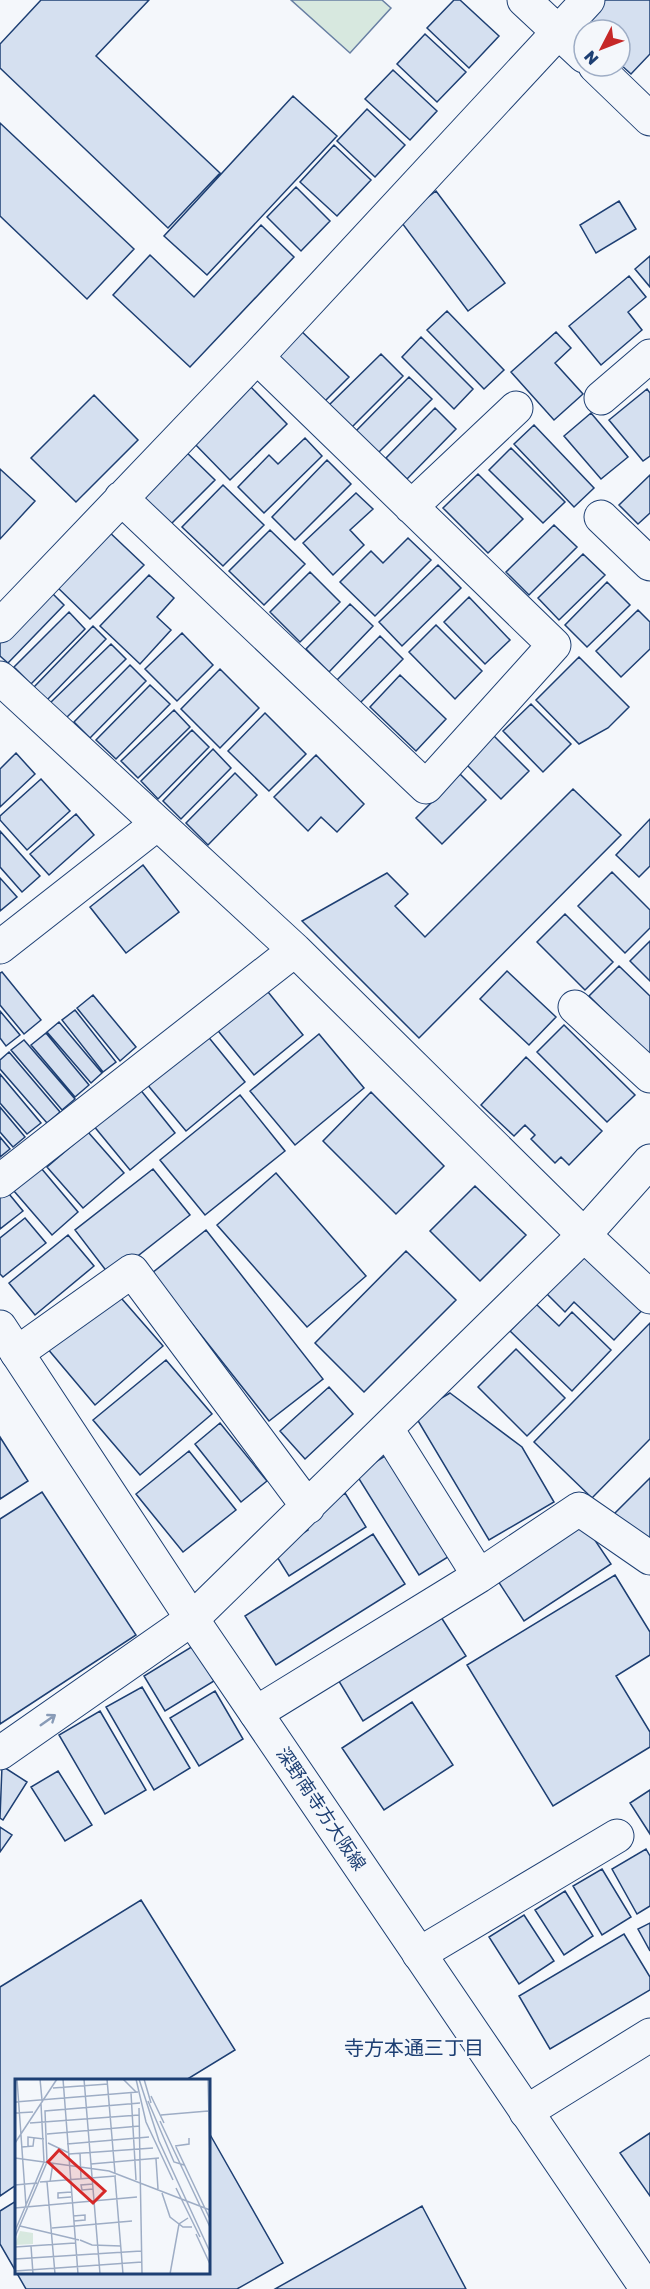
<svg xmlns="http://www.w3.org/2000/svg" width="650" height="2289" font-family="'Golos Text','Noto Sans JP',sans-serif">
<rect width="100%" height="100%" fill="#f4f7fb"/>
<path fill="#d7e8df" stroke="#687fa3" stroke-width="1.5" d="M291,0H382L391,8L350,53Z"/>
<path fill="#d5e0f0" stroke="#1d3f73" stroke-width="1.5" d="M41,0H149L96,56L220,173L168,228L0,68V44Z
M454,0H460L499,36L469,68L427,28Z
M604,0H650V54L631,74L620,64V30H584V32L579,27Z
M425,34L466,72L437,102L397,64Z
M393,70L437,111L410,140L365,99Z
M293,96L337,136L207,275L164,236Z
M367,109L405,145L375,177L337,141Z
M0,123L134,249L87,299L0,216Z
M334,145L371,180L337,216L300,182Z
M296,187L330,221L301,251L267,217Z
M436,191L505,283L468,311L399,219Z
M619,201L636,229L596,253L580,225Z
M261,225L294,257L190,367L113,295L150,255L194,297Z
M650,256V287L635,269Z
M629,276L646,297L628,312L642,330L601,365L569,326Z
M447,311L504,370L484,389L427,330Z
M297,327L349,377L323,403L272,353Z
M556,332L571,348L555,363L583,394L554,420L511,372Z
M421,337L473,389L454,409L402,357Z
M381,354L403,376L350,429L327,407Z
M409,377L432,399L377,454L355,432Z
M248,384L287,424L230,480L191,440Z
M647,389L650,393V456L643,461L609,420Z
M94,395L138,440L76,502L31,458Z
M435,408L456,429L407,479L386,458Z
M591,413L628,457L601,479L564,436Z
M534,425L594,488L574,507L514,444Z
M305,438L322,456L264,513L238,487L269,455L278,464Z
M181,447L215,480L168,527L135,494Z
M511,448L565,502L543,523L489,470Z
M327,460L351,484L295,540L272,517Z
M0,469L35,501L0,539Z
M478,474L523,519L488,553L443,508Z
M650,475V513L638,524L619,505Z
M223,485L264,525L223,566L182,527Z
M356,493L373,509L350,530L364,545L333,575L303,543Z
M554,525L577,547L529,595L506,572Z
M106,529L144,565L90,619L53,583Z
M270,530L305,564L264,605L229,571Z
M408,538L431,560L375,616L340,582L371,551L383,563Z
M583,554L605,575L559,620L538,598Z
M438,565L461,588L402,646L379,622Z
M310,572L340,602L300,642L270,612Z
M149,575L174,598L157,617L171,630L140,664L100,626Z
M607,582L630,605L587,647L565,625Z
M49,590L64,605L8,663L0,656V640Z
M469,597L510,640L485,664L444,622Z
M350,604L373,626L329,672L306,649Z
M638,610L650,622V649L621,677L596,651Z
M69,612L85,629L31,684L14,667Z
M436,625L482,671L455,699L409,652Z
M93,626L106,639L47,700L34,687Z
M182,633L213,665L177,701L145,669Z
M380,636L403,659L360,703L337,680Z
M111,644L126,659L65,719L50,703Z
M579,657L629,707L608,728L579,744L536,700Z
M130,665L146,681L90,738L74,722Z
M220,669L259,708L220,748L181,709Z
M400,675L446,719L416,751L370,707Z
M150,685L170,704L116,759L96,740Z
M531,704L571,744L543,772L503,731Z
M174,710L190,727L138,778L121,761Z
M265,713L306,754L269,791L228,751Z
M192,730L209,747L158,799L141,781Z
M493,735L529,771L501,799L465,763Z
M213,749L231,768L181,819L163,801Z
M16,753L35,774L0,807V769Z
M316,755L364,804L337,832L321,817L308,831L274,797Z
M235,773L257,795L208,845L186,823Z
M460,774L486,800L442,844L416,818Z
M41,779L70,811L27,850L0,820V816Z
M573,789L621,835L419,1038L302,921L387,873L408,894L395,906L425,937Z
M76,814L94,835L49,875L30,854Z
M650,819V866L639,877L616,855Z
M0,831L40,876L22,892L0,867Z
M143,865L179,912L126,953L90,907Z
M612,872L650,910V928L625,953L578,906Z
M0,878L17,897L0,911Z
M565,914L613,962L585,990L537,942Z
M650,941V981L630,961Z
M619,966L650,996V1056L589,996Z
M507,971L556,1017L529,1045L480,999Z
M2,972L41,1020L24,1034L0,1005V973Z
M264,987L303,1035L254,1075L215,1027Z
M93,995L136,1047L120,1061L77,1008Z
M75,1010L116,1062L103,1072L62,1020Z
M0,1011L20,1035L6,1046L0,1038Z
M59,1022L102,1073L91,1083L47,1032Z
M564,1025L635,1095L607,1122L537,1052Z
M46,1033L89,1085L75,1097L31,1045Z
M206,1034L245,1082L186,1131L146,1083Z
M319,1034L364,1088L295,1145L250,1091Z
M24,1040L75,1099L62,1110L11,1050Z
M9,1052L60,1112L47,1123L0,1069V1060Z
M526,1057L602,1131L569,1165L561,1157L555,1163L531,1139L535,1135L525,1125L514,1136L481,1105Z
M0,1074L41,1123L27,1134L0,1103Z
M139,1088L175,1133L130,1170L93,1125Z
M371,1092L444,1166L396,1214L323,1141Z
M240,1095L285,1151L205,1215L160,1160Z
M0,1107L25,1137L13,1147L0,1132Z
M88,1132L124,1173L83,1208L47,1167Z
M0,1137L10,1149L0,1157Z
M41,1168L78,1212L52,1235L14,1191Z
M153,1169L190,1215L111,1277L75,1230Z
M276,1173L366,1276L307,1327L217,1225Z
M475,1186L526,1235L480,1281L430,1231Z
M5,1189L23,1211L0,1229V1193Z
M25,1218L46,1243L3,1277L0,1274V1238Z
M206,1230L323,1379L269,1421L152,1273Z
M68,1235L94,1266L35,1315L9,1283Z
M587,1245L648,1304L614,1340L574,1302L565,1312L543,1290Z
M406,1251L456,1300L364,1392L315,1343Z
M115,1291L163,1346L95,1405L47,1348Z
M536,1304L559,1326L572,1312L611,1350L572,1391L510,1331Z
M650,1323V1439L592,1498L534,1442Z
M516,1349L565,1398L527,1436L478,1387Z
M166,1360L212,1414L140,1475L93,1420Z
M329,1387L353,1414L305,1459L280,1431Z
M450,1393L522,1447L554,1502L489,1540L414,1414Z
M220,1423L267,1481L241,1502L195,1444Z
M0,1437L28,1481L0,1499Z
M189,1451L236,1510L183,1552L136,1494Z
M393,1451L456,1552L419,1575L356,1474Z
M650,1478V1550L614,1514Z
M42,1492L136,1635L0,1724V1519Z
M345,1493L366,1527L289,1576L274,1552L308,1530L303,1520Z
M582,1521L611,1564L524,1621L496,1578Z
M373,1534L405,1584L276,1665L245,1616Z
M615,1575L650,1632V1655L616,1676L650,1732V1747L553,1806L467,1665Z
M439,1614L466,1656L363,1721L337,1678Z
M193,1646L214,1681L165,1711L144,1676Z
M142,1687L190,1768L154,1790L106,1707Z
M215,1691L243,1739L199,1766L170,1718Z
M412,1702L453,1765L384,1810L342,1748Z
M100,1711L146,1790L105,1814L59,1735Z
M2,1766L27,1782L3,1820L0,1818Z
M58,1771L92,1825L65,1841L31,1787Z
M650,1790V1834L630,1803Z
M0,1827L12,1835L0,1852Z
M646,1849L650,1856V1906L637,1914L612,1869Z
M602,1869L631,1917L602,1935L573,1886Z
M565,1891L593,1936L564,1955L535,1910Z
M141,1900L235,2050L186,2080H16V2185L0,2196V1987Z
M524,1915L554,1961L519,1984L489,1937Z
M650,1923V1951L638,1929Z
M624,1934L650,1977V1990L550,2049L519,1996Z
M208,2131L283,2263L237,2289H26L0,2244V2211L16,2201V2272H208Z
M650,2133V2196L620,2153Z
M422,2206L466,2289H275Z"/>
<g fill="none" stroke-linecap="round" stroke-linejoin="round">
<g stroke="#1d3f73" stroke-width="35">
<path id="minor" d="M524,0L584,56
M595,66L650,119
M601,398L650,356
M121,498L426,787L554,645L257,357
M411,507L516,408
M601,517L650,564
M0,626L257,357L588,0
M0,678L295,950L584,1235L650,1297
M0,947L157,824
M575,1007L650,1076
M0,1181L295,950
M17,1353L132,1271L308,1507
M387,1429L479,1576
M256,1713L479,1576L579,1509L650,1558
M0,1753L192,1619L584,1235L650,1161
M419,1954L617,1836
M526,2112L650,2035"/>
</g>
<g stroke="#1d3f73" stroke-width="35">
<path id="major" d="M0,1327L192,1619L647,2289"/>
</g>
<use href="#minor" stroke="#f4f7fb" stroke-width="33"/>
<use href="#major" stroke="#f4f7fb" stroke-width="33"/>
</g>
<defs><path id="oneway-shaft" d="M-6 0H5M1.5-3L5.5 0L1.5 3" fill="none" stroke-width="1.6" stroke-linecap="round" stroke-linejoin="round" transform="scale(1.5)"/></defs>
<use stroke="#889bb7" href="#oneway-shaft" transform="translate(48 1720) rotate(-35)"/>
<g text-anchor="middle" stroke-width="4.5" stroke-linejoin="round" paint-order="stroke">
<g font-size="18" fill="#1d3f73" stroke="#f4f7fb">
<text transform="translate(321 1809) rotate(56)" y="6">深野南寺方大阪線</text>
</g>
<g font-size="20" fill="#1d3f73" stroke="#f4f7fb">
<text x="414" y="2055">寺方本通三丁目</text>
</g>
</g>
<g transform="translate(15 2079)">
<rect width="195" height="195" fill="#f4f7fb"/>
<path d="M5,152L18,154V165L0,166Z" fill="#d7e8df"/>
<path fill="none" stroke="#9eadc5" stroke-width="1.5" d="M2,0L11,127M25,0L27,21M48,0L63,195M69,0L85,195M92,0L100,94M108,0L121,13M121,0L131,43L158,101M124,0L144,62L195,173M129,0L136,24M193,0L195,81M38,9L93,5M116,14L121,101M136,17L149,44M133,22L159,83L169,86M0,23L123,13M124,29L127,195M0,34L18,33M146,36L193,32M145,42L195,148M15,44L124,36M32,55L125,47M0,64L42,0M33,64L54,74M52,65L134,58M13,67V58L29,60M160,67L174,65V59M7,68L18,67L19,59M161,68L195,140M65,74L66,100M54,75L138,69M0,79L94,92L195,131M141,80L143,110M76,85L144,79M100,98L108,195M25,103L101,97M32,103L40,195M35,103L38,84M78,105L66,106L67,111L78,110M0,106L22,104M161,109L185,158M56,113L43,114V119L56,118M147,114L155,138L168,148H177M0,129L122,118M58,137L70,136V141L59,142M5,147L64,161M37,149L117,142M0,152L29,83L26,25M181,155L195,185M0,158L32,83L30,32L125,24M65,161L77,166L106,167M16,167L18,195M0,168L60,164M0,180L126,172M0,192L127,183M155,195L164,145L173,139"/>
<path fill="#d62828" fill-opacity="0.15" stroke="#d62828" stroke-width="3" d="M44,71L90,112L78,124L33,83Z"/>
<rect width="195" height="195" fill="none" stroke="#1d3f73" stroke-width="3"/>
</g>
<g transform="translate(602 48) rotate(228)"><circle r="28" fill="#f4f7fb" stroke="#9eadc5" stroke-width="1.5"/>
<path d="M0-4.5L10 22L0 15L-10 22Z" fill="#c62828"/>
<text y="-9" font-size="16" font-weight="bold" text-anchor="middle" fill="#1d3f73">N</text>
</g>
</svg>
